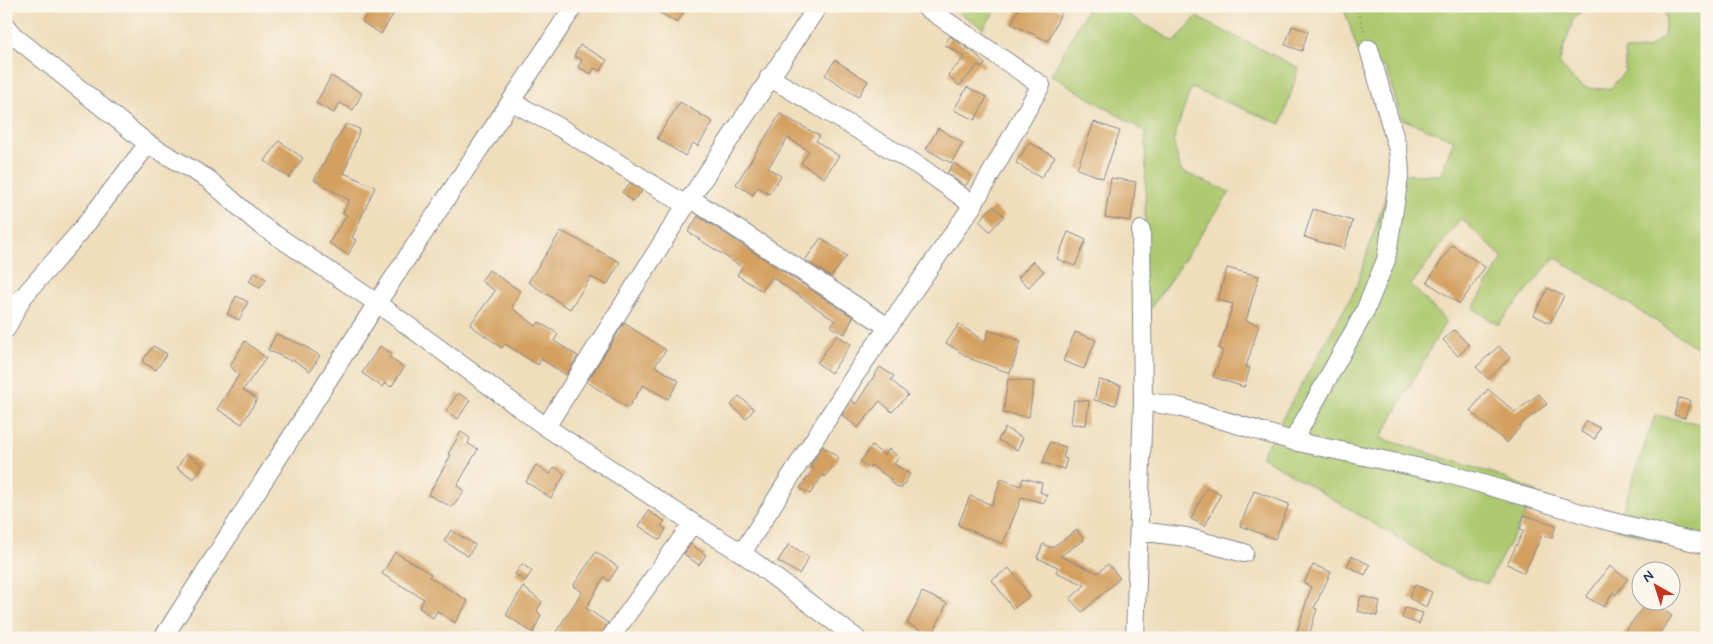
<svg xmlns="http://www.w3.org/2000/svg" width="1713" height="644" font-family="Mynerve,sans-serif">
<rect width="100%" height="100%" fill="#fbf7ec"/>
<filter id="ink" filterUnits="userSpaceOnUse"><feTurbulence type="fractalNoise" baseFrequency=".02" numOctaves="2"/><feDisplacementMap in="SourceGraphic" scale="10" xChannelSelector="R" yChannelSelector="G"/><feConvolveMatrix kernelMatrix="1 2 1 2 8 2 1 2 1" color-interpolation-filters="sRGB"/></filter>
<filter id="wash" filterUnits="userSpaceOnUse"><feTurbulence type="fractalNoise" baseFrequency=".0096" numOctaves="4" result="noise"/><feDisplacementMap in="SourceGraphic" scale="20" xChannelSelector="R" yChannelSelector="G"/><feGaussianBlur stdDeviation="1.12" result="paint"/><feColorMatrix in="noise" values="0 0 0 0 0 0 0 0 0 0 0 0 0 0 0 0 0 1.4 0 .05"/><feComposite in="paint" operator="in"/></filter>
<g filter="url(#wash)">
<rect width="100%" height="100%" fill="#efddbb"/>
<path fill="#aec96f" stroke="#647c66" d="M949,6H999L983,28Z
M1089,6H1130L1127,14L1175,42L1196,17L1299,68L1281,124L1191,88L1173,141L1181,171L1230,192L1144,318L1146,132L1051,75Z
M1343,6H1586L1573,20L1559,63C1578,86 1582,91 1611,88L1625,71V50L1647,49L1664,36L1666,15L1661,6H1707V354L1555,257L1498,325L1473,308L1503,258L1461,218L1411,285L1446,321L1381,438L1495,474L1537,492L1487,584L1454,572L1261,456L1355,290L1393,174L1440,175L1454,140L1402,119L1386,69L1358,51Z
M1655,415L1707,425V555L1616,529Z"/>
<g id="blocks">
<path fill="#d4a061" d="M378,6H382L394,13L381,34L362,22L370,8L375,11Z
M649,6H687L677,23Z
M1020,6H1050L1062,11L1048,41L1011,24Z
M1292,26L1308,31L1302,51L1285,45Z
M950,36L973,52L985,64L982,68L978,65L959,86L948,75L965,57L945,45Z
M580,45L607,60L601,71L594,68L591,74L578,67L582,60L574,56Z
M835,60L868,81L858,97L825,75Z
M331,76L362,93L353,110L340,103L334,113L316,103Z
M967,87L987,97L975,120L954,110Z
M680,102L713,122L698,146L693,143L685,156L657,138Z
M780,114L820,136L816,141L839,156L824,178L801,163L809,151L788,138L768,168L781,176L769,194L758,187L753,195L736,184Z
M1094,122L1120,131L1103,178L1077,169Z
M346,124L360,129L344,173L375,187L352,238L356,240L348,255L329,243L347,215L343,213L349,200L314,180Z
M938,128L963,143L951,163L926,149Z
M279,141L303,158L289,178L265,161Z
M1029,142L1055,157L1041,178L1016,163Z
M954,163L972,177L965,186L947,173Z
M1111,178L1136,182L1131,221L1105,217Z
M630,183L642,191L632,201L622,192Z
M993,206L1004,216L990,231L979,221Z
M1313,209L1353,221L1344,249L1304,237Z
M698,216L853,317L845,334L831,327L834,320L772,277L762,291L737,275L742,267L688,232Z
M561,231L620,262L607,285L591,277L570,309L528,282Z
M1068,232L1086,240L1075,266L1057,259Z
M821,238L847,256L831,277L805,260Z
M1452,245L1485,267L1460,304L1427,282Z
M1033,261L1044,271L1029,287L1018,278Z
M1227,268L1259,276L1246,321L1259,325L1246,367L1250,368L1244,387L1213,377L1223,351L1219,349L1233,304L1218,300Z
M489,270L520,291L512,308L536,326L539,322L558,334L554,341L578,356L566,375L541,359L538,365L505,344L502,348L470,325L495,291L481,281Z
M255,272L266,279L260,288L249,281Z
M1548,288L1564,296L1550,323L1534,315Z
M236,296L248,302L239,320L227,314Z
M624,323L666,350L655,366L679,381L668,399L643,385L628,408L587,382Z
M959,324L985,342L989,330L1021,341L1010,373L971,359L946,343Z
M1454,330L1469,345L1458,356L1443,340Z
M1075,332L1096,340L1084,369L1063,361Z
M276,334L305,346L320,356L310,371L292,359L291,361L268,350Z
M837,335L851,344L831,373L817,363Z
M245,341L266,358L243,390L257,399L242,424L217,409L239,375L230,366Z
M153,346L167,354L156,370L142,362Z
M380,346L392,354L389,357L404,368L391,387L385,383L382,387L362,373Z
M1499,346L1510,358L1488,379L1476,367Z
M880,367L894,376L891,380L908,395L892,412L880,401L858,428L842,415L852,400L856,404Z
M1008,379L1034,382L1029,417L1003,413Z
M1099,380L1121,385L1116,405L1094,400Z
M1488,389L1515,412L1539,394L1547,404L1525,421L1507,443L1470,411Z
M458,393L470,400L458,419L446,411Z
M739,396L754,409L746,419L731,405Z
M1679,398L1690,401L1685,418L1674,415Z
M1074,400L1089,401L1086,425L1071,424Z
M1586,421L1600,428L1595,439L1581,432Z
M1005,428L1023,438L1017,450L998,440Z
M461,432L470,438L468,444L478,449L457,486L464,491L452,507L428,495L451,455L448,454Z
M1050,442L1066,447L1063,458L1067,459L1064,469L1043,463Z
M822,446L839,458L825,477L823,475L810,494L800,488L814,468L810,466Z
M872,446L884,455L889,449L899,457L894,464L910,474L901,489L890,482L892,480L871,465L869,468L860,462Z
M186,454L203,465L194,479L177,468Z
M536,465L550,474L555,467L565,474L551,498L526,482Z
M1023,478L1042,483L1040,492L1047,495L1044,503L1022,497L1003,544L958,525L970,496L992,505L1001,479L1021,486Z
M1207,487L1221,494L1205,526L1191,519Z
M1254,491L1289,504L1275,539L1240,526Z
M648,511L665,521L661,526L666,529L660,540L639,526Z
M1524,515L1556,525L1552,538L1542,535L1524,573L1507,564L1524,530L1520,529Z
M451,530L475,545L468,556L444,541Z
M1077,530L1084,540L1060,556L1098,573L1108,564L1120,578L1082,612L1070,599L1085,585L1056,572L1058,567L1037,558L1043,544L1051,548Z
M691,544L706,555L699,565L684,554Z
M789,544L809,557L799,574L778,561Z
M395,552L431,574L429,577L468,601L455,623L437,611L433,618L419,608L424,599L382,574Z
M596,552L618,567L609,581L604,577L586,608L608,623L600,638H552L582,592L573,586Z
M1352,556L1370,565L1365,575L1347,566Z
M522,564L532,571L525,581L515,574Z
M1313,565L1331,572L1314,608L1317,609L1308,638H1295L1311,587L1304,583Z
M1610,566L1627,579L1616,595L1613,592L1604,607L1586,597Z
M1009,568L1030,596L1013,609L992,580Z
M1415,585L1432,592L1426,607L1409,598Z
M523,587L542,602L537,611L541,615L533,633L506,615Z
M922,592L947,603L932,636L907,624Z
M1361,596L1380,601L1377,616L1357,611Z
M1647,602H1652L1672,616L1656,638H1620Z
M1405,608L1423,613L1419,624L1402,618Z"/>
</g>
</g>
<g filter="url(#ink)">
<use href="#blocks" fill-opacity="0" stroke="#85868c" stroke-width="1"/>
<g fill="none" stroke-linecap="round" stroke-linejoin="round">
<g stroke="#85868c" stroke-width="20">
<path id="minor" d="M924,6L1041,85L973,205
M6,26L14,36L148,144L208,179L259,224L377,303L546,427L693,523L742,553L856,638
M512,102L559,127L686,205
M690,198L888,327
M6,329L22,298L79,233L148,144
M1143,401L1179,407L1293,441L1445,473L1601,519L1707,545
M546,427L686,205L818,6
M1293,441L1365,311L1386,260L1400,171L1398,150L1369,49
M1139,531L1186,537L1244,553
M742,553L857,372L973,205L919,166L769,77
M163,638L377,303L574,6
M610,638L693,523
M1135,638L1143,401L1141,230"/>
</g>
<path stroke="#85868c" stroke-width="2.5" stroke-dasharray="1 4" stroke-linecap="butt" d="M1357,6L1365,35"/>
<use href="#minor" stroke="#fff" stroke-width="18"/>
</g>
</g>
<rect width="1713" height="644" fill="none" stroke="#fbf7ec" stroke-width="25"/>
<g transform="translate(1656 586) rotate(321)"><circle r="24" fill="#fbf7ec" stroke="#a1a7b3"/>
<path d="M0-4L9 19L0 12L-9 19Z" fill="#c8321e"/>
<text y="-8" font-size="14" font-weight="bold" text-anchor="middle" fill="#1b2f5e">N</text>
</g>
</svg>
